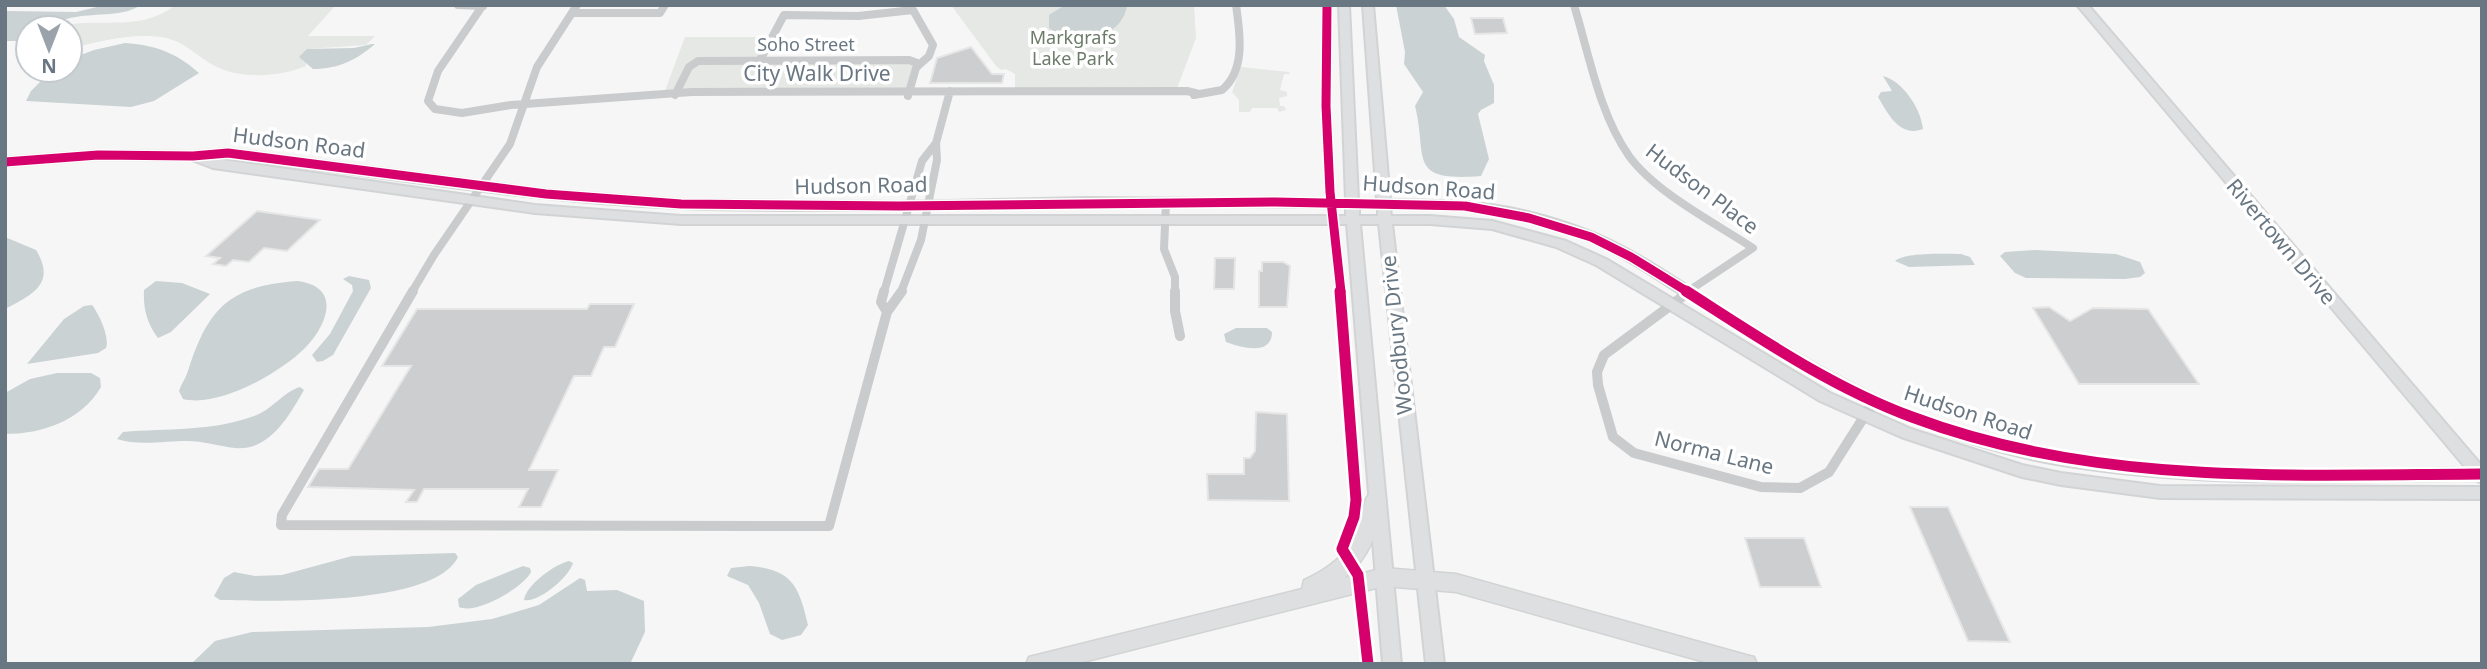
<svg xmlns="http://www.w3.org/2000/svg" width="2487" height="669" font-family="'Noto Sans',sans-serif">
<rect width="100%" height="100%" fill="#f6f6f6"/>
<path fill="#e5e8e4" d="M175,5H336L308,36H375L366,45L307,49L306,66C283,76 247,79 222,69C202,62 187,42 166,38C135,32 99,41 70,49V28H62C70,23 80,23 89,23C121,22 149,26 175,5Z
M951,5H1194L1196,38L1176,91H1015V74L1006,69L1001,70L996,66Z
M685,37H771L761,60L920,64L909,91L663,96Z
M1241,67L1289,72L1290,74H1284L1280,90L1287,92V96L1279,98L1280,106H1284L1286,110L1279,112L1277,108H1252L1250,112H1239V100L1232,92Z"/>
<path fill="#cbd2d4" d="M105,5H141C123,17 97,13 76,17C56,20 50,28 28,28V41H5V11L76,12Z
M1065,5H1127V6C1122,33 1094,42 1070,35C1062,33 1055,33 1049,28V15Z
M1396,5H1444L1454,19L1459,37L1485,55L1484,61L1494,85V103L1481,110L1478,114L1489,159L1481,176C1406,182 1428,158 1415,106L1423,92L1404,64L1405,52Z
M125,43C155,45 177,53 199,73L154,101L131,107L26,101L31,91L52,70H70V59L94,50Z
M372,44H375C356,60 339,69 313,69L299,57L307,49L354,48Z
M1883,76C1903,81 1921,109 1923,129C1900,138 1888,114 1878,97L1881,92L1892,91Z
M5,237L36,250C56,283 34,294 5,309Z
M2035,250L2116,254L2140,262L2145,273L2140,277L2125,279L2026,278L2015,273L2000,256L2005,252Z
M1961,254L1970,257L1975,265L1909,267L1895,261C1905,252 1946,254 1961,254Z
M349,276L369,280L371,288L333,355L323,361L317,362L312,355L330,334L353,291L352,285L343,279Z
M156,281L182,283L210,294L171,332L158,338C147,323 143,309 144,290Z
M297,281C342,286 328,325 305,348C280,373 219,408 183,399L179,391C181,384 186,378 188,371C208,308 229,286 297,281Z
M84,306L92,305C99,314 110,337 106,348L98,353L27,364L64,319Z
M1236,328H1267L1272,332C1272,356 1242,348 1226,342L1224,334Z
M57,373H91L100,378L101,387C81,421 42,434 5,434V393L30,379Z
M300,387L304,390C289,416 270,451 235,448C218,446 203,441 187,441C166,441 137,446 117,439L123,432C167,428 211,432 254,416C272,410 283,392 300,387Z
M455,553L458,557C434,607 268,601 220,600L214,596L224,578L234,572L255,576L282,575L352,556Z
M569,561L573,563C569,577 539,603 524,600C526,585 555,564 569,561Z
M523,566L530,568L531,572C523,588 476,615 459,607L458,599L476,585Z
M749,566C792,569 799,586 808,625L801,635L782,640L770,634L759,603L748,585L727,576L731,568Z
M580,578L585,580L587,591L617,590L644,601L645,632L630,664H191L215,641L252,632L428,627L492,619L539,605Z"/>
<path fill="#cdcecf" stroke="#e6e6e6" stroke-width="2" d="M1471,18H1503L1507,33L1475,34Z
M971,47L992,74H1004L1002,83H930L937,58Z
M257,211L320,220L287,251L264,248L249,262L233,260L226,266L213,264L220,258L206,256Z
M1215,258H1235L1234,289H1214Z
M1262,262H1283L1290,266L1287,307H1259V271H1262Z
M590,304H634L615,347H604L591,376H574L529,470H558L541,507H519L528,489H424L417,502H406L414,490L308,487L319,469H348L411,366H382L417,309H587Z
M2049,307L2070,321L2093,308L2148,309L2199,384H2079L2033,308Z
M1256,412L1287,414L1289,501L1208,500L1207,474H1244V458H1250L1255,451Z
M1910,507H1948L2010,642L1968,641Z
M1745,538H1804L1821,587H1760Z"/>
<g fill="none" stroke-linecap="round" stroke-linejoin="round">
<g stroke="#d2d3d4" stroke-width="4">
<path id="secondary" d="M1339,5H1349L1358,200H1377L1363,5H1373L1390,200C1414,201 1439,200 1464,202C1508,205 1556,218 1596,234C1633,250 1666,272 1700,294C1769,337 1838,382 1914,412C2088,482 2282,470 2466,468L2077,5H2088L2482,466V483L2475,480C2334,481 2191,488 2051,463C2002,454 1954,439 1907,421C1831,393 1761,345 1692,301C1658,280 1625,256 1588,240C1550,225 1506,214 1465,210C1441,208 1415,209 1390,208L1391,216H1430L1492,221L1566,241L1606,259L1830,393L1911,429L2022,465L2061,473L2160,486L2482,487V499L2160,498L2061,485L2022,477L1901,437L1820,401L1596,265L1556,247L1492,229L1430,224H1392L1444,664H1426L1379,224H1360L1401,664H1383L1347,224H681L535,213L213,168L192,160L98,159L5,166V158L98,151L193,152L228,149L546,190L681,200L899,202L1086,198L1346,200ZM228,157C378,176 530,202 681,208C817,213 952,207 1087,206C1173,205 1260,206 1346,207V216H681L535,205L210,158ZM1359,208H1378V216H1359Z"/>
</g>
<g stroke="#d2d3d3" stroke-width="3">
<path id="highway" d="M1376,491L1383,494L1386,499C1378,529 1370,558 1344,578L1384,568L1456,574L1746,655L1754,657L1757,664H1712L1456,592L1384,586L1075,664H1026L1029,657L1037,655L1302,589L1304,580C1346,561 1355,542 1366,499L1369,494Z"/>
</g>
<path stroke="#c9cbcc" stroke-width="8" d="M458,5L483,6
M483,5L438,71L428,101L435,109L462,113L511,105L692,92L1187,91L1199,94
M1574,5C1589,54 1599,113 1629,156C1656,193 1715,223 1753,248L1687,292
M572,13H660L665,5
M760,60L784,15L858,16L913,10L933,45L929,56L920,64
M675,95L689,67L698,61L909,60L920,64L916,68L908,96
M1194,95L1222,90C1246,70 1240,33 1236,5
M1166,202L1164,249L1175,277V292
M412,292L434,255L510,144L537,67L577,5
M884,292L922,161L936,143
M901,292L921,240L937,160L936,143L950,91"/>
<path stroke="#c9cbcc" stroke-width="10" d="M413,291L282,515L281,525L829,526L887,312L902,291
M884,291L881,302L887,312
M1175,291V311L1180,336
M1690,291L1604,355L1597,372L1598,385L1613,437L1634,453L1761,487L1800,488L1829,472L1874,401"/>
<use href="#secondary" fill="#dedfe0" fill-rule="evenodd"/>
<use href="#highway" fill="#dedfe0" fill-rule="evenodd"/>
<g stroke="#fff" stroke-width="12">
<path id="cycleway-far1" d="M1327,5L1326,106L1330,192L1341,292
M5,162L98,155L193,156L228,153L546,194L681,204L899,206L1276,202L1465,206L1529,218L1591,237L1631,257L1688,292"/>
</g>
<g stroke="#fff" stroke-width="16">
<path id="cycleway" d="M1340,291L1356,500L1354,517L1342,549L1358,575L1368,664
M1686,291C1758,337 1831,387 1912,417C2095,486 2290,475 2482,474"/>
</g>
<use href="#cycleway-far1" stroke="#d6006c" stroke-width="9"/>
<use href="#cycleway" stroke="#d6006c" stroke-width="11"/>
</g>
<g text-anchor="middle" stroke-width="7" stroke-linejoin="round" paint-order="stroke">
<g font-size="18" fill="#6b7b68" stroke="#fff">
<text x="1073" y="44">Markgrafs<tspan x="1073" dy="21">Lake Park</tspan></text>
</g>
<g font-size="18" fill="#697783" stroke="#fff">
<text x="806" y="51">Soho Street</text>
</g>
<g font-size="21" fill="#697783" stroke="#fff">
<text x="817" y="81">City Walk Drive</text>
<text transform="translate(299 143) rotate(7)" y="7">Hudson Road</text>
<text transform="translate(861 186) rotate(-1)" y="7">Hudson Road</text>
<text transform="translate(1429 188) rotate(4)" y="7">Hudson Road</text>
<text transform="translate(1702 189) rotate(37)" y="7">Hudson Place</text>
<text transform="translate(2281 242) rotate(50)" y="7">Rivertown Drive</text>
<text transform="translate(1397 335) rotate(-96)" y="7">Woodbury Drive</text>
<text transform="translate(1968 413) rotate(18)" y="7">Hudson Road</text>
<text transform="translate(1714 453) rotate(14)" y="7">Norma Lane</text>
</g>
</g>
<rect width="2487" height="669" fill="none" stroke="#697783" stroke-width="14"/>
<g transform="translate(49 49) rotate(180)"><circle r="33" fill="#ffffff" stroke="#c3c9cd" stroke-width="2"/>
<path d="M0-5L12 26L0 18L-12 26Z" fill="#9aa3ab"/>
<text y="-10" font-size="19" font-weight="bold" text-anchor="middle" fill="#697783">N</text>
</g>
</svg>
